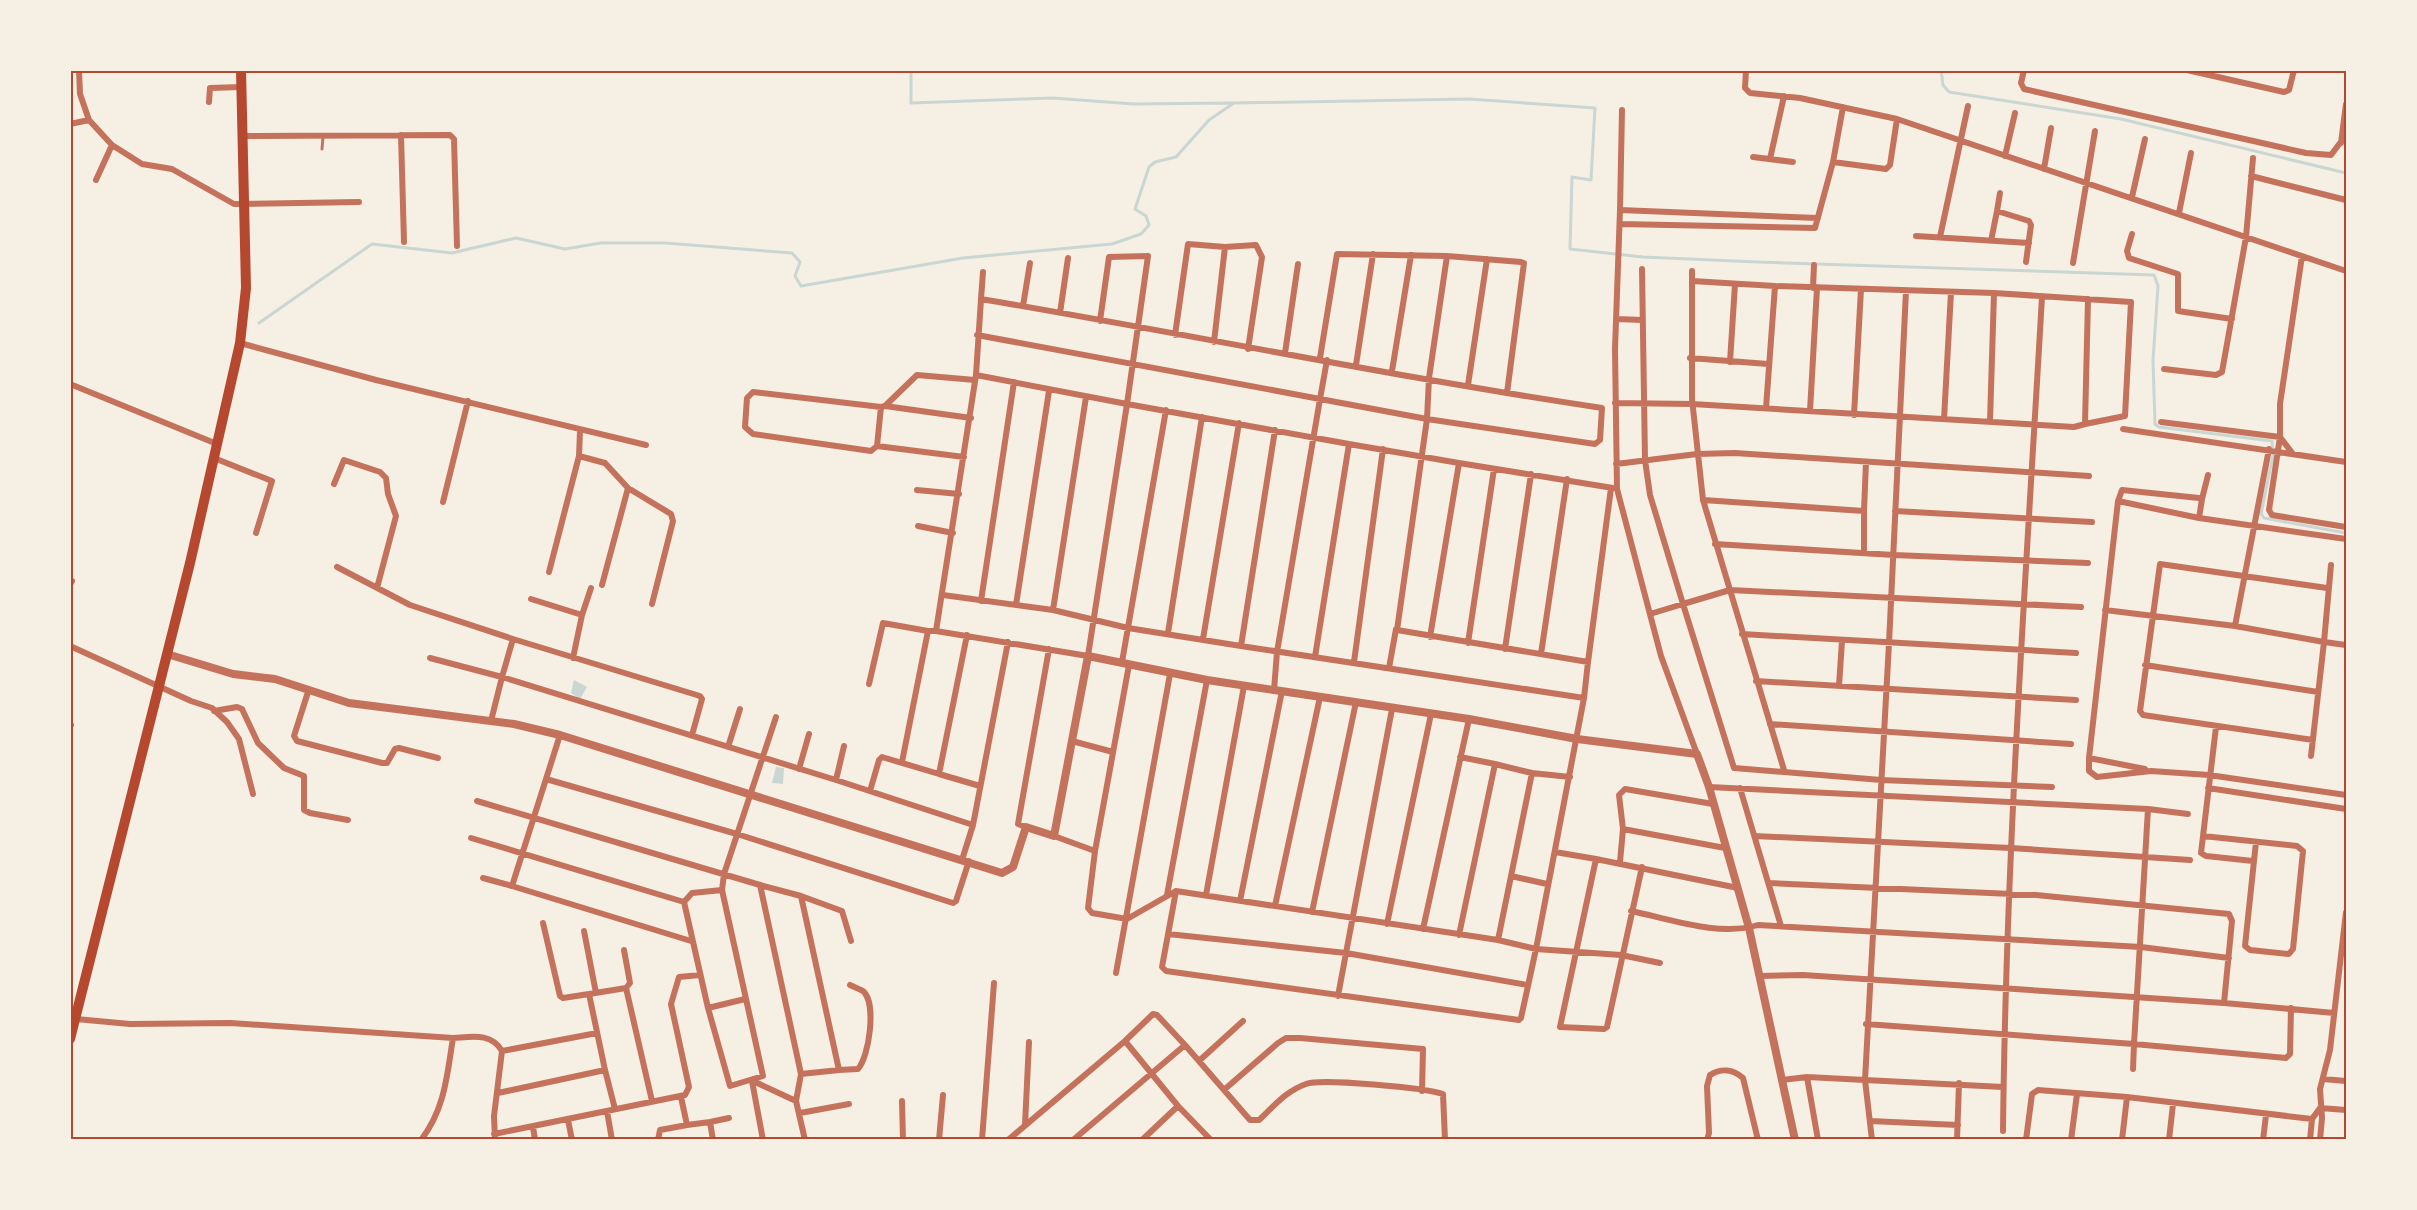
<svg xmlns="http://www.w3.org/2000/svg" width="2417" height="1210" font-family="Mulish,sans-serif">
<rect width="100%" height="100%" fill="#f6efe4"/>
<path fill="#c9d6d2" d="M574,680L587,687L580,699L571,693Z
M776,767L784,768L783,784L772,783Z"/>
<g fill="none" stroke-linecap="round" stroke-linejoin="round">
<path stroke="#c9d6d2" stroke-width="3" d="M489,70H493
M911,70V103L1052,98L1134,104L1233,103
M1941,70L1943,85L1949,92L2121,119L2346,173
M259,323L372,244L452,253L516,238L565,249L601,243H665L792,253L800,262L795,276L801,286L963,258L1112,244L1141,234L1149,225L1146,216L1135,209L1149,167L1155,162L1176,157L1209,120L1234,103L1469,99L1595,108L1591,180L1572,177L1570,249L1643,257L1758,262L2154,275L2158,286L2153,360L2155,424L2159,427L2272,441L2273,455L2261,514L2264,518L2346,533"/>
<path stroke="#c5725c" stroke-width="3" d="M322,149L323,137"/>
<path stroke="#c5725c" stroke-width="6" d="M79,70L80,94L89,120L112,145L142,164L172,169L234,204L359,202
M1746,70L1745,88L1750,93L1800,98L1897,119L2346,271
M2024,70L2021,83L2024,89L2306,153L2331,155L2346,135
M2187,70L2284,92L2289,90L2294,70
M209,102L210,88L241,87
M70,124L89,120
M401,135L404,242
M242,136L450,135L454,139L457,246
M2341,143L2346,104
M2005,156L2015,113
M1753,157L1793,162
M1770,159L1784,96
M1833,162L1886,169L1890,165L1897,119
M2044,169L2051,128
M2251,176L2346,200
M96,180L112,145
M2132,197L2145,139
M1620,210L1622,110
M1997,211L2000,193
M2179,213L2191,153
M1620,224L1815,228L1833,162L1843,107
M2132,234L2127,251L2129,258L2178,274V311L2232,319
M1916,236L2029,243
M1940,237L1968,106
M1991,241L1997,211L2029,221L2031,225L2026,262
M2302,256L2280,404V437L2269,510L2272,515L2346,527
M2073,263L2095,131
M1642,269L1645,460L1650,495L1683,604L1730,590L2081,607
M1692,281V271
M1775,286L1994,293L2131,302L2125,416L2085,424L2088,299
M1813,288L1814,265
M1906,291L1889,643L1865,1080L2003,1087
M981,299L983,272
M1023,306L1030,263
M1060,313L1068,258
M1617,319L1642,320
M977,335L1320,399L1277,652L1274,690
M1175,335L1188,244L1225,247L1256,245L1262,257L1248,349
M1214,342L1225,247
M240,343L376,380L646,445
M1285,353L1298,264
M1320,358L1337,254L1447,256L1521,262L1524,263L1507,393
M1690,358L1768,364
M1327,360L1320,399L1427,419L1429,378L1447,256
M1730,362L1735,284
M1356,365L1373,254
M2164,369L2216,375L2222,372L2246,237L2253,158
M1392,371L1411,255
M976,375L1127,404L1148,256L1109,257L1100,321
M70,384L217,444
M1468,385L1487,259
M1615,403L1692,404L2074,427L2085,424
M885,406L971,418
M881,407L877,446L871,451L753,434L745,427L747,398L753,392L881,407L885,406L917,375L975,380
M1766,408L1775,286L1692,281V399L1703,500L1784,770
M1810,411L1817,288
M1854,415L1861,289
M1944,419L1951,292
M1990,421L1994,293
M2161,422L2280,437L2293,454
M2123,429L2346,462
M1349,444L1459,463
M877,446L964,457
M579,456L605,463L628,488L671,514L673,521L652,604
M214,458L272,481L256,533
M1616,464L1697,454L1735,453L2089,476
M334,484L344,460L380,472L386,478L388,494L396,516L377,588
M917,490L959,494
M2202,499L2208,475
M1703,500L1864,511V553
M2118,501L2122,490L2199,498L2202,499L2199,518
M443,502L468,401
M1864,511L1866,462
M1895,511L2092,522
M918,526L953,533
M2346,539L2199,518L2118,501L2089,758V771L2097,777L2151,771L2209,775L2346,795
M1715,544L1894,555L2088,563
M2331,565L2324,642L2346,645
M337,567L410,605L513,639
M549,572L579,456L580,431
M70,584L72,581
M602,585L628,488
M943,595L1053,610L1128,628L1241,646L1275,430
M531,599L582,615L573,658
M981,601L1014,382
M1016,605L1049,391
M1053,610L1086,397
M2105,610L2235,626L2324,642L2311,756
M1650,614L1683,604L1734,768L1881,780L2052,787
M582,615L591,588
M2235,626L2269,449
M936,631L1088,656L1127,404L1349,444L1315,657
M1168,633L1202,417
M1742,634L2076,653
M967,635L939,774L980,786
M1430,637L1459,463L1613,488
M1203,639L1239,423
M1468,643L1494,469
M70,646L191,701L212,708L227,722L239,739L253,794
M1241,646L1584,698L1536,949L1621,955L1660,963
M1505,649L1531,474
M1541,654L1567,479
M430,658L502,677L513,639L700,696L702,699L692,735
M1122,662L1166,410
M1354,662L1383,449
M2145,665L2318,692
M1389,668L1396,629
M1756,681L2076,700
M869,684L883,623L928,631
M1839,686L1842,641
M308,692L294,736L297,741L382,763H387L395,749L399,748L438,758
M1584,698L1588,662
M1392,709L1346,953L1527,985
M214,711L237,707L242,709L258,743L284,768L304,776V810L310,813L348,820
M491,721L502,677L836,780L973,825
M1770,724L2071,744
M70,725H71
M2216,727L2201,853L2206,856L2253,861
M560,735L512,886L691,941
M2313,740L2143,715L2140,711L2160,564L2327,588
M1072,741L1113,752
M728,747L740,709
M1697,754L1661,656L1617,489L1615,349L1620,210L1818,218
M1460,757L1495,764
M2089,758L2145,769
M902,762L928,631H936L976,375L981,299C1188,334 1394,377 1602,408L1600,440L1595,444L1427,419L1397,630L1588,662L1611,488
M799,769L809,734
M1532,773L1570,777
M546,779L737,834L953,903L956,901L969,861
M836,780L844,746
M1709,787L2148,809L2188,814
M1740,788L1781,926
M2208,788L2346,809
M870,791L879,760L882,757L939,774
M477,801L760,885L801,1074L796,1101L805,1140
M1026,827L1018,824L1049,649
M1623,829L1619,795L1625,789L1713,804
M1054,836L1095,851L1129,665
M1755,836L2011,848L2190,860
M2203,836L2297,846L2303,851L2293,949L2289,954L2250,950L2245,946L2256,842
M471,838L684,902
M1095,851L1088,908L1092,913L1127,919L1176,891L1498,940L1536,949L1521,1018L1519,1020L1166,971L1162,967L1176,891
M1555,852L1596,859L1560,1027L1604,1029L1607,1027L1642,867
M1596,859L1738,888
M962,860L973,825L1008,642
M1620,862L1623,829L1725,848
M1511,876L1547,884
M483,878L512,886
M1769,883L2036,895L2229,914L2232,921L2224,1003
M760,885L801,896L839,1070L858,1069C869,1057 877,1003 863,991C860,989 854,987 850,985
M722,890L763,1076L730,1086L708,1008L684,902L692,893Z
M722,890L724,874L776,717
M1167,895L1207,680
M1206,895L1244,686
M801,896L842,911L851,941
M1240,901L1282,691
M1275,906L1320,697
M1631,911C1670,919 1719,937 1758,925L2141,947L2229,958
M1312,912L1356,702
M1387,924L1431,714
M1423,929L1469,719
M584,931L596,993
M1168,934L1346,953L1338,996
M1459,935L1495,764L1532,773L1498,940
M624,950L630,983L626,988
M1116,973L1170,674
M1759,976L1803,975L2224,1003L2334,1013
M589,994L626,988L652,1101
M708,1008L745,999
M76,1019L130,1024L231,1023L453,1038C471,1037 491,1032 502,1051
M1866,1024L2134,1044L2148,809
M1125,1041L1153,1014L1157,1015L1185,1045
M1200,1060L1243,1021
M2133,1069L2134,1044L2286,1058L2290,1054L2291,1008
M605,1070L615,1109
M801,1074L839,1070
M1807,1077L1818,1140
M2323,1079L2346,1081
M1782,1080L1807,1077L1865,1080L1872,1140
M752,1081L763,1140
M753,1081L796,1101
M1225,1089L1278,1043L1286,1038H1300L1423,1049L1422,1091
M498,1093L605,1070L589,994L563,998L560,996L543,923
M681,1097L687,1125L710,1122L713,1140
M902,1101L903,1140
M607,1111L612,1140
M800,1113L849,1104
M568,1120L572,1140
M1870,1121L1958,1125
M710,1122L729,1118
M1025,1125L1029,1042
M533,1127L535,1140
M2003,1131C2006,853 2026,575 2042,297
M494,1134L685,1095L689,1087L671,1004L679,977L700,975
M421,1140C445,1109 447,1075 453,1038
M495,1140L494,1116L502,1051L597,1033
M658,1140L660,1130L687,1125
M939,1140L943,1095
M982,1140L994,983
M1008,1140L1125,1041L1178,1106L1211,1140
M1073,1140L1185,1045L1250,1120H1259C1274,1106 1286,1091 1306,1084C1321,1078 1426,1088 1443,1094L1445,1140
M1142,1140L1178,1106
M1707,1140L1709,1133L1707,1086L1710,1075C1721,1068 1733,1069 1743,1078L1758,1140
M1957,1140L1959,1083
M2026,1140L2032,1094L2038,1090L2127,1097L2312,1119
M2071,1140L2077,1094
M2122,1140L2127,1097
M2169,1140L2173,1104
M2263,1140L2266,1115
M2310,1140L2312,1119L2320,1108L2346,1110
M2320,1140L2322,1118L2320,1089L2330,1050L2346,912"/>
<path stroke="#c5725c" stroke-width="8" d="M167,654L233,674L275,679L349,703L514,724L560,735L1002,873L1013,867L1026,827L1054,836L1088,656L1207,680L1469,719L1577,739L1697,754L1709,787L1749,928L1795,1140"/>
<path stroke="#b5482f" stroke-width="10" d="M70,1039L190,563L240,343L246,288L241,70"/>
</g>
<rect width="2417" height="1210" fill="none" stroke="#f6efe4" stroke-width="144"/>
<rect x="72" y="72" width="2273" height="1066" fill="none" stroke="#b5482f" stroke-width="2"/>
</svg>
